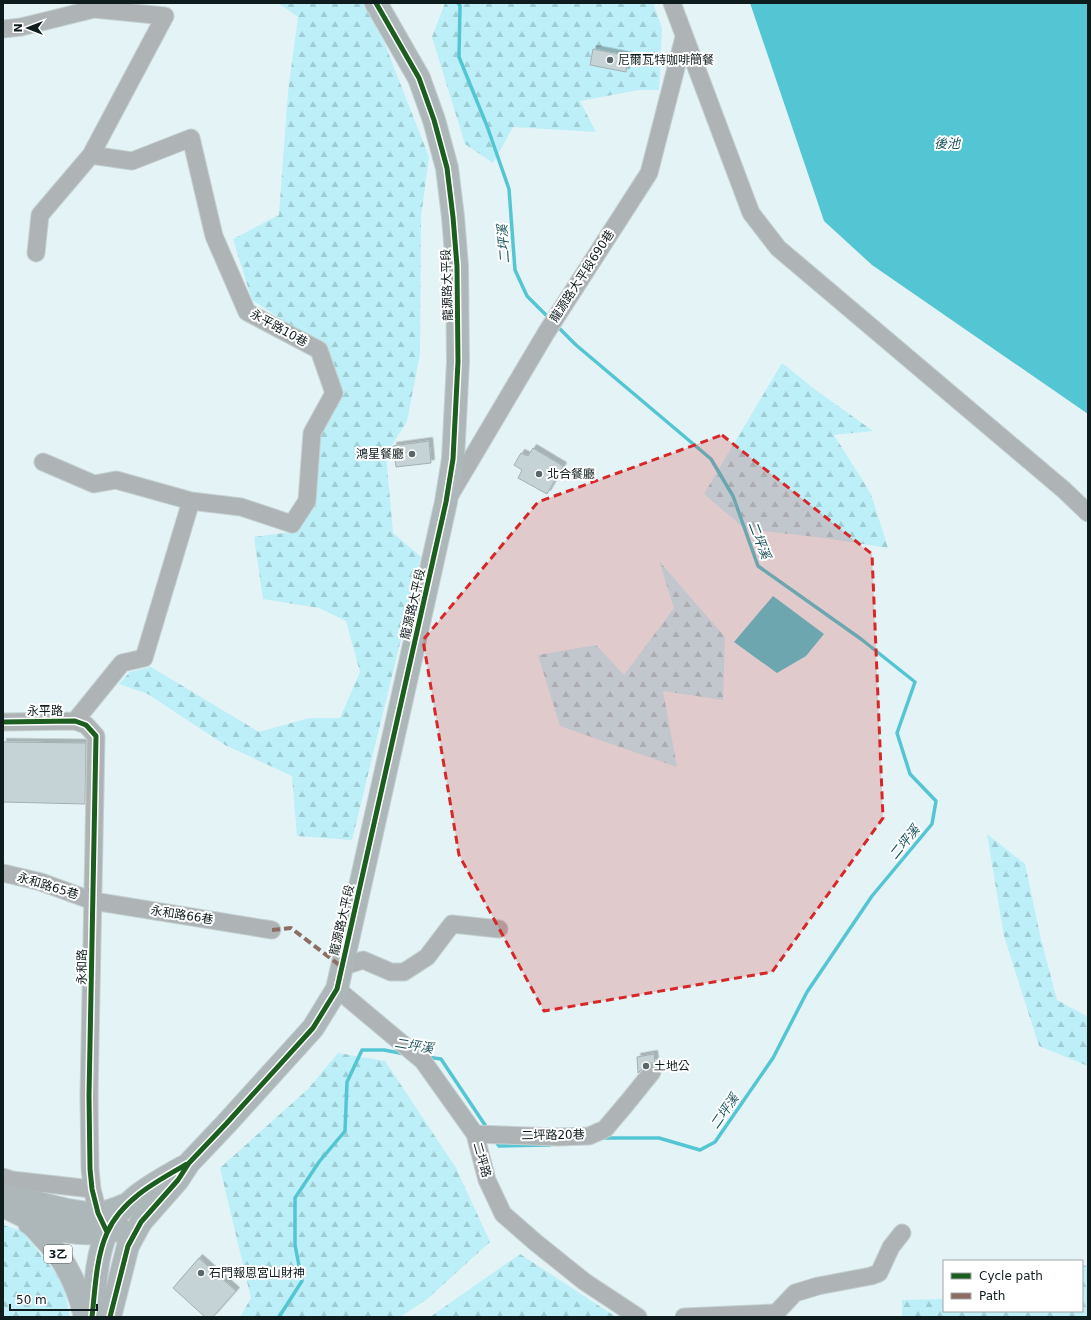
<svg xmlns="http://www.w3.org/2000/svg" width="1091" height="1320" font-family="'DejaVu Sans','Noto Sans TC',sans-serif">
<defs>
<pattern id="forest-firs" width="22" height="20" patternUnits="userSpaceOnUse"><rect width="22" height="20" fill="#bceff7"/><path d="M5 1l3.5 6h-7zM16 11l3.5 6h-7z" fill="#a0ccd3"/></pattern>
<filter id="shadow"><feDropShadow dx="3.5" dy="-3.5" stdDeviation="0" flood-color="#0004"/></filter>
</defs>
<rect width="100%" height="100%" fill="#e4f3f6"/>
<path fill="url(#forest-firs)" d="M278,3H363L384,42L429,157L421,216L420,354L407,421L386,455L393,533L421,557L352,840L297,836L292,776L225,745L148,694L119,684L130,672L151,667L259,732L309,718H340L360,672L346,621L319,608L263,599L254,537L299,531L315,500L317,436L342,395L330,356L281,319L252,300L233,239L279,215L288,92L298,17Z
M445,3H653L662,28L659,90H639L580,101L596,132L513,127L493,163L465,144L432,37Z
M782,363L813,388L873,431L834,435L871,494L888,548L825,538L745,529L704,494Z
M659,561L725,637L723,700L663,691L677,767L560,726L538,655L596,645L624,675L674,608Z
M987,834L1025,864L1041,939L1057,1000L1088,1017V1066L1039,1046L1004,936Z
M338,1053L385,1061L456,1168L490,1242L426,1300L400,1317H240L251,1298L220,1168L308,1089Z
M3,1225L22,1231L63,1282L70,1317H3Z
M520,1254L616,1317H430Z
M1088,1265V1317H902V1300L944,1299V1311H1082V1266Z"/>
<path fill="#54c6d3" d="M750,3H1088V414L872,265L824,221Z
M773,596L824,634L806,656L777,673L734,642Z"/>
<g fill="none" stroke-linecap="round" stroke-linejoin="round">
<path stroke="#54c6d3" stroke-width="3.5" d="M458,3L460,6L459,57L487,126L509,189L515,270L527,296L550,319
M557,326L576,345L711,459L733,496L758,566L861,639L915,682L897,733L910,774L936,801L932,824L872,896L807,992L773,1058L715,1142L700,1150L659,1138H601
M427,1057L441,1059L487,1128
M495,1140L499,1146L550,1145
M279,1317L302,1281L295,1245V1198L319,1162L345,1131L347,1082L362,1050H384L405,1054"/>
</g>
<path fill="#c6d3d6" stroke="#a3b0b2" filter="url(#shadow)" d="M593,49L629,56L626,72L590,65Z
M429,441L431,463L396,467L393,446Z
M533,448L563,466L547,494L518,478L522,470L514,465L521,453L528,456Z
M3,742L86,743L85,804L3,802Z
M654,1054L655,1063H648L638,1073L637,1057Z
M199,1258L236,1291L213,1317H205L173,1288Z"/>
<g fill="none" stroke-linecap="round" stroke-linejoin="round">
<g stroke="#c4d0d2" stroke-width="19">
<path id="minor" d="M672,3L751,213L778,248L1064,490L1088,513
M3,29L21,27L94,9L165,16L91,155L132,161L191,138L214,236L247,312L319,350L334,393L312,433L307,501L292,524L241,507L191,501L144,658L122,663L75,721
M36,253L40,215L91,155
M43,462L94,484L116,480L191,501
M450,495L546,333L649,173L684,37
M3,722L75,721L86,725L96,736L89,1096L90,1169L92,1189L98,1213L103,1223
M3,873L41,882L93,901L272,930
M342,967L363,960L391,972H404L427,957L452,924L499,929
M337,989L423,1061L475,1134L487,1180L503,1214L535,1242L585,1282L638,1317
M475,1134L558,1137L589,1136L605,1129L627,1103L652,1072
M3,1177L12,1180L92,1189
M684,1317L776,1313L795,1293L818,1286L871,1276L879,1273L891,1247L902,1233"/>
</g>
<g stroke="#c4d0d2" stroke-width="24">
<path id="major" d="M3,1196C34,1199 68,1214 98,1213C108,1212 118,1208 127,1204
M3,1206C20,1215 52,1230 70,1232C87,1235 104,1232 121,1230
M29,1223C34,1226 38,1231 42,1236C65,1258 78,1286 85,1317
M92,1317C95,1292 96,1255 107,1232C121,1201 154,1183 183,1167
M110,1317L128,1246L141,1222L178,1180L189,1163L226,1124L313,1028L337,989L446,502L453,459L458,362L457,266L453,217L447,168L434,120L419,78L376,3"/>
</g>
<use href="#minor" stroke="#aeb4b5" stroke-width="17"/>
<use href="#major" stroke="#adb7b9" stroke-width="22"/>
<path stroke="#8d6e63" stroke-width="4" stroke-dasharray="8 4" stroke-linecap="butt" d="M272,930L291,928L342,967"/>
<g stroke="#fff" stroke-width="8">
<path id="cycleway" d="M3,722L75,721L86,725L96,736L89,1096L90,1169L92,1189L98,1213L107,1232
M92,1317C95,1291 96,1257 107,1233C121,1200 157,1181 187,1164
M110,1317L128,1246L141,1222L178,1180L189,1163L226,1124L313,1028L337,989L446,502L453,459L458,362L457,266L453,217L447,168L434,120L419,78L376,3"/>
</g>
<use href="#cycleway" stroke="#1b5e20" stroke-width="5"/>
</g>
<path fill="#d62828" fill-opacity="0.2" stroke="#d62828" stroke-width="3" stroke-dasharray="8 5" stroke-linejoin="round" d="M722,435L872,554L883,818L772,972L544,1011L459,855L423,640L538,502Z"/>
<g fill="#5a676a" stroke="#fff" stroke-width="1.5">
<circle cx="610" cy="60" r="4"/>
<circle cx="412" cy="454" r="4"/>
<circle cx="539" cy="474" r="4"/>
<circle cx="646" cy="1066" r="4"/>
<circle cx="201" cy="1273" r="4"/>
</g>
<g text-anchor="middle" stroke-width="4" stroke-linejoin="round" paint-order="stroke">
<rect fill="#fff" stroke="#576062" stroke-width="1" x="44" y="1245" width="28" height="18" rx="3"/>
<g font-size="11" font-weight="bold" fill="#0f1c1e">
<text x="58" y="1258">3乙</text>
</g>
<g font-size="12" fill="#0f1c1e" stroke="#fff" text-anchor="start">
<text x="618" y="64">尼爾瓦特咖啡簡餐</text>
<text x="404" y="458" text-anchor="end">鴻星餐廳</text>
<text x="547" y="478">北合餐廳</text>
<text x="654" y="1070">土地公</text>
<text x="209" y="1277">石門報恩宮山財神</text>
</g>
<g font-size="12" fill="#0f1c1e" stroke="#fff">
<text transform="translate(582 276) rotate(-57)" y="4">龍源路大平段690巷</text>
<text transform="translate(447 285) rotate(-92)" y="4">龍源路大平段</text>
<text transform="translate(279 328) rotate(29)" y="4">永平路10巷</text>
<text transform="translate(413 604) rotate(-77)" y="4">龍源路大平段</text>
<text x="45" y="715">永平路</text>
<text transform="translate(48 886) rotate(17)" y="4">永和路65巷</text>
<text transform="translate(182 915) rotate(9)" y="4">永和路66巷</text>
<text transform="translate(342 920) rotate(-77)" y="4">龍源路大平段</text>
<text transform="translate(82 967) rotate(-89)" y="4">永和路</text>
<text transform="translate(553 1135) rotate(-1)" y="4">二坪路20巷</text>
<text transform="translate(482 1160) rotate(74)" y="4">二坪路</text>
</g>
<g font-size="13" font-style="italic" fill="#195259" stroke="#fff">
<text x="947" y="148">後池</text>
<text transform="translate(503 244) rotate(-94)" y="5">二坪溪</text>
<text transform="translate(760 540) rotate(69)" y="5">二坪溪</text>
<text transform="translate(904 842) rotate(-51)" y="5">二坪溪</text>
<text transform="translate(414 1045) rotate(9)" y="5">二坪溪</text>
<text transform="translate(724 1111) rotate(-55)" y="5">二坪溪</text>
</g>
</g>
<rect width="1091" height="1320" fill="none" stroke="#0f1c1e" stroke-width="8"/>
<rect x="943" y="1260" width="140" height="52" fill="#ffffff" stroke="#9fa4a5"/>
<rect x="951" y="1273" width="20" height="6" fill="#1b5e20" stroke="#9fa4a5"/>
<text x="979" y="1280" font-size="12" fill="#0f1c1e">Cycle path</text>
<rect x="951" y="1293" width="20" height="6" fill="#8d6e63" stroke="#9fa4a5"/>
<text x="979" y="1300" font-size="12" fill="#0f1c1e">Path</text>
<g transform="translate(28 28) rotate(270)" stroke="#ffffff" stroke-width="3" paint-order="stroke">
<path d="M0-3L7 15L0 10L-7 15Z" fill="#0f1c1e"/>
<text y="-6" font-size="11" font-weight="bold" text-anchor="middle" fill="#0f1c1e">N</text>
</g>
<path d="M10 1304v6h87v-6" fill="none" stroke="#0f1c1e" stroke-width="2"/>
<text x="16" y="1304" font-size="12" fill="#0f1c1e" stroke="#ffffff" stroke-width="3" paint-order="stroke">50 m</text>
</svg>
